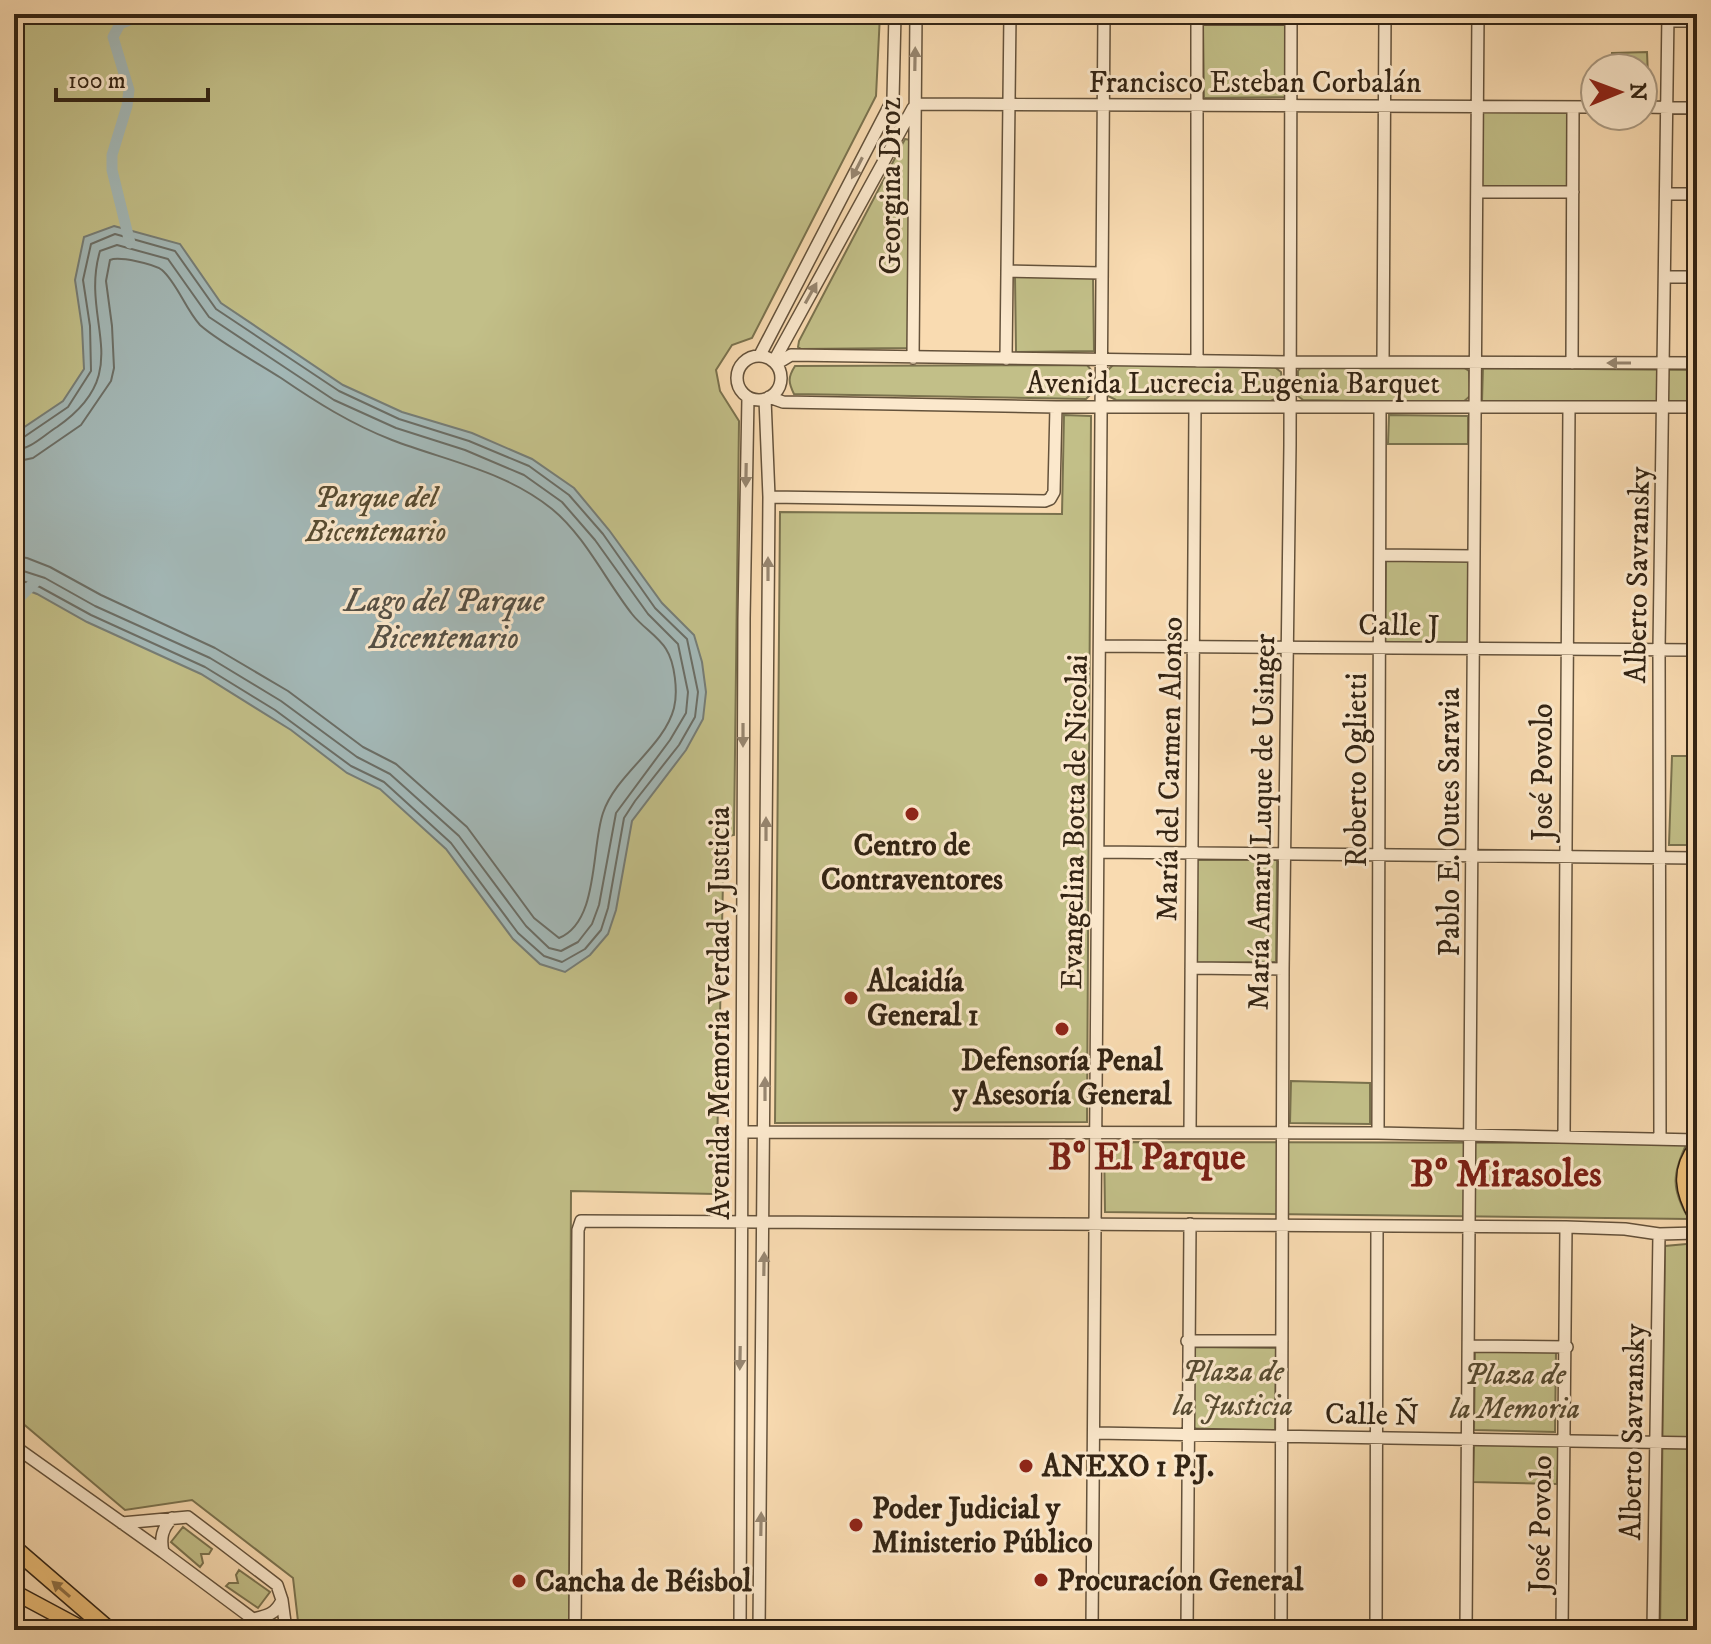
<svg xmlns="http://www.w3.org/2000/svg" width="1711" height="1644" font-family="'IM FELL DW Pica',serif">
<rect width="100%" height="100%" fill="#f9dbb1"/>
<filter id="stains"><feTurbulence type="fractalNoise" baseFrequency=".0025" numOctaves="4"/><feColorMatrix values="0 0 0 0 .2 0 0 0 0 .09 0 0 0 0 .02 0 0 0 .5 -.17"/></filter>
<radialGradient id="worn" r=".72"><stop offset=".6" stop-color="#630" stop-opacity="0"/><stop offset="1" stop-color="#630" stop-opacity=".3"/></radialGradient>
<path fill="#c2bf88" stroke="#7a724e" stroke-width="2" d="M14,14H880L876,96L752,338L732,345L716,370L720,391L739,421L734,835L724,837L716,1194L571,1191L569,1630H299L293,1578L192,1500L125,1510L14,1416Z
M1287,24L1288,97L1204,98L1203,25Z
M1647,52L1648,76H1643V68H1612V53Z
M1478,106L1573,107V192H1477Z
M905,139L911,140L908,348L801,349L798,347L799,341Z
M1093,276L1094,351L1016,352L1015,277Z
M1114,364L1272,365L1281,372C1283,386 1284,394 1271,401L1116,400L1108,396L1107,371Z
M1087,365L1092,371V393L1086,399L794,394C788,382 788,377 795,366Z
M1302,366L1463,367L1469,371L1470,396L1462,403L1303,400L1298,396V371Z
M1483,368L1697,370V401H1482Z
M1064,415L1091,416L1087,1122L775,1123L780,512L1062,514Z
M1389,415L1468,416V444H1388Z
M1386,559L1469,560L1468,646L1385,645Z
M1672,756H1697V845H1669Z
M1197,860H1277L1276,962L1197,963Z
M1291,1081L1370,1083V1124L1290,1123Z
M1104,1142L1687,1143C1672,1174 1671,1189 1689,1219L1105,1212Z
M1697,1243V1630H1660L1665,1246Z
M1192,1347L1276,1348L1275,1430H1191Z
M1475,1350L1556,1352L1555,1432L1474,1430Z
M1474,1444L1559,1446L1557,1484L1473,1482Z
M183,1527L212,1549L209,1554H201L203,1563L200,1567L171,1542Z
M239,1570L270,1592L258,1608L226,1586L229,1583H238L236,1575Z"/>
<path fill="#a3b8b7" stroke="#767d76" stroke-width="2" d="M114,226L180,244L221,303L343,385L402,412L472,433L532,459L574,488L609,530L662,603L694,635L702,662L706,692L703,719L686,750L632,821L616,910L608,934L590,955L565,972L540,964L513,939L446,849L380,789L347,773L291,730L201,674L87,622L37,594L14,585V434L63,401L84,369L82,327L75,280L84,237Z"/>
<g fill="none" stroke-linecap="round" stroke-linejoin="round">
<path stroke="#6b6e66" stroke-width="2" d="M14,440L21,439L68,407L91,371L90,326L83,280L91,244L115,234L175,251L216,309L339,391L399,419L469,441L529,466L569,495L603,534L655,608L687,639L698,692L695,717L679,745L635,801L624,818L608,908L601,930L585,949L562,962L544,956L518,933L451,843L384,782L351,766L275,710L205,667L91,615L40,587L14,578
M14,450C30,450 44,435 57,427C138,371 79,322 100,251L117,245L168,259L209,317L334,400L396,428L465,450L524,475L562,502L595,540L648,614L678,644L688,692L686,713L670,740L616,813L599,905L592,924L578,942L561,951L549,948L526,926L459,836L390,774L357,757L281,701L210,658L95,606L45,578L14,568
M14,462L33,458L81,425L111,381L114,368L112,326L106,281L110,260C119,256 154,264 162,270C177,283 186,310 200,325C219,342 258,363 281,378C316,402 351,424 392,440C447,461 505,471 552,509C585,536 606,581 632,614C642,627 658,636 666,649C675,663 678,692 674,708C664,747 616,774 603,813C591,848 599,922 559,938L534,918L467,827L396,764L363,747L288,691L215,648L101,595L50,567L27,558L14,556"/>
<path stroke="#a3b8b7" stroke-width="11" d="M130,243L112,170V155L127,106L129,90L113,37L120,24L145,14
M14,603L35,582"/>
<g stroke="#64523b" stroke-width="14">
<path id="minor" d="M1197,19H1291
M1668,21H1697
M915,104L1595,107
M1643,107L1697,108
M1477,192H1573
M1666,194H1697
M1008,271L1101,273
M1665,277H1697
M760,355L893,99L895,14
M737 378a22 22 0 1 1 44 0a22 22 0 1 1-44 0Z
M913,358L916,14
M1006,359L1010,14
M774,361L913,108
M1197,361V14
M1383,362L1385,14
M1572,363L1573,107
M776,364L791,355L1290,362L1697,363
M769,397L783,402L1056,407H1697
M769,497L1045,501L1050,499L1054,492L1056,407
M1380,555L1473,556
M1100,646L1697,650
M1098,852L1697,858
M1191,968L1283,969
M742,1132L1378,1133L1697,1140
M1190,1132L1195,407
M1378,1133L1380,408
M1564,1135L1569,408
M1660,1138L1659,649L1668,14
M1187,1341H1282
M1469,1346L1567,1347
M1094,1433L1697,1443
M14,1446L163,1552
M122,1523L188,1517L277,1585L282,1600C276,1614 267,1616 253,1619L163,1552C160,1538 162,1529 172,1518
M282,1600L286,1630
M253,1619L267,1630
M575,1630L578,1230L581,1221L1566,1227L1625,1229L1659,1234L1697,1233
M740,1630L744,619L748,397
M759,1630L769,497L765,399
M1092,1630L1104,14
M1187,1630L1190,1224
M1281,1630L1283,969L1290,445L1291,14
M1376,1630L1377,1226
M1466,1630L1478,14
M1562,1630L1566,1227
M1653,1630L1659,1234"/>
</g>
<g stroke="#332414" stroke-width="17">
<path id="major" d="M1697,1146C1678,1170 1682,1192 1697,1218
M14,1592L85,1630
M14,1625L24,1630"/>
</g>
<g stroke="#332414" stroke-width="19">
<path id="highway" d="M14,1548L109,1630"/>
</g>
<use href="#minor" stroke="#fbe8cc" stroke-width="11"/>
<use href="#major" stroke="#ecbe78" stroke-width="14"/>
<use href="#highway" stroke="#ecbe78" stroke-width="16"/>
</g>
<defs><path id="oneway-solid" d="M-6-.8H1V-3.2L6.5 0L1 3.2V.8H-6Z" transform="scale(2)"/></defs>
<g fill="#978670">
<use href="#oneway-solid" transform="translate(915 59) rotate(-89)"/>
<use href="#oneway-solid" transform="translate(857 168) rotate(117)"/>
<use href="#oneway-solid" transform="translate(811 293) rotate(-61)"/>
<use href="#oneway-solid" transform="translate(1619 363) rotate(180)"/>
<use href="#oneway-solid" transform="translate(746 475) rotate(91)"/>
<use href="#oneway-solid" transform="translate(768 569) rotate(-90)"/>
<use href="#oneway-solid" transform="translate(743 735) rotate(90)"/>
<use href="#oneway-solid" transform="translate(766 829) rotate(-90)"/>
<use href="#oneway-solid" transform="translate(765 1089) rotate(-90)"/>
<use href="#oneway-solid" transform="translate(764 1264) rotate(-89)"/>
<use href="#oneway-solid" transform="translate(740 1358) rotate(91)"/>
<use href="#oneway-solid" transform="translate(761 1524) rotate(-89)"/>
</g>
<use fill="#907146" href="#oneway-solid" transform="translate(61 1589) rotate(-139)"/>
<g fill="#8f2418" stroke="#fbe8cc" stroke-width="3">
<circle cx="912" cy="814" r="8"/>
<circle cx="851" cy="998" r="8"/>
<circle cx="1062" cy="1029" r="8"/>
<circle cx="1026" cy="1466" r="8"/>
<circle cx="856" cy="1525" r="8"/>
<circle cx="1041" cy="1580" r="8"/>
<circle cx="519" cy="1581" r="8"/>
</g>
<g text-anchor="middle" stroke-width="6" stroke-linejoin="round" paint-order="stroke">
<g font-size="30" fill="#332414" stroke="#fbe8cc">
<text x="1255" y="92">Francisco Esteban Corbalán</text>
<text transform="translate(890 186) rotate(-90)" y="10">Georgina Droz</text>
<text x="1233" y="393">Avenida Lucrecia Eugenia Barquet</text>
<text transform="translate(1637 575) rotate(-89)" y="10">Alberto Savransky</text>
<text transform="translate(1399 625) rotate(1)" y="10">Calle J</text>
<text transform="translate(1169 769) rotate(-89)" y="10">María del Carmen Alonso</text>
<text transform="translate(1356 770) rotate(-90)" y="10">Roberto Oglietti</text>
<text transform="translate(1542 772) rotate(-90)" y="10">José Povolo</text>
<text transform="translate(1074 822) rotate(-89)" y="10">Evangelina Botta de Nicolai</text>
<text transform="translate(1261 822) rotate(-89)" y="10">María Amarú Luque de Usinger</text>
<text transform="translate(1449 822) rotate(-90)" y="10">Pablo E. Outes Saravia</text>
<text transform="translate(719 1013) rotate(-90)" y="10">Avenida Memoria Verdad y Justicia</text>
<text transform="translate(1372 1414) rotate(1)" y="10">Calle Ñ</text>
<text transform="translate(1632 1432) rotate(-89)" y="10">Alberto Savransky</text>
<text transform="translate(1540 1524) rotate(-89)" y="10">José Povolo</text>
</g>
<g font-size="30" font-style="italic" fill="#574b31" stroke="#fbe8cc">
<text x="376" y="507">Parque del<tspan x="376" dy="34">Bicentenario</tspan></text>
<text x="1233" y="1381">Plaza de<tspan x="1233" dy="34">la Justicia</tspan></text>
<text x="1515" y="1384">Plaza de<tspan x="1515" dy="34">la Memoria</tspan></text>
</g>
<g font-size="30" font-weight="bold" fill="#332414" stroke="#fbe8cc" text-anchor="start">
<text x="912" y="855" text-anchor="middle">Centro de<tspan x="912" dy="34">Contraventores</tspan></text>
<text x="867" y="991">Alcaidía<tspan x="867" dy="34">General 1</tspan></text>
<text x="1062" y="1070" text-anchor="middle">Defensoría Penal<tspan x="1062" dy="34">y Asesoría General</tspan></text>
<text x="1042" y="1476">ANEXO 1 P.J.</text>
<text x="872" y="1518">Poder Judicial y<tspan x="872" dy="34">Ministerio Público</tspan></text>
<text x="1057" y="1590">Procuracíon General</text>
<text x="535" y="1591">Cancha de Béisbol</text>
</g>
<g font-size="32" font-style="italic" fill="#555045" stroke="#fbe8cc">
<text x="444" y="611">Lago del Parque<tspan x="444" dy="37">Bicentenario</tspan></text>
</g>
<g font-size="38" font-weight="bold" fill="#7a1f14" stroke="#fbe8cc">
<text x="1147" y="1169">Bº El Parque</text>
<text x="1506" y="1186">Bº Mirasoles</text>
</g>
</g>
<rect width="1711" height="1644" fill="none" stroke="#f9dbb1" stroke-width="48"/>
<rect x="16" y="16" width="1679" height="1612" fill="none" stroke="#332414" stroke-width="4"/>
<rect x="24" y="24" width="1663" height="1596" fill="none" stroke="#332414" stroke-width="2"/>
<g transform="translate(1619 92) rotate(89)"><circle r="38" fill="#fbe8cc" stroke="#ab9a82" stroke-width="2"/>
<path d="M0-6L14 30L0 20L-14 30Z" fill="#8f2418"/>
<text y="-12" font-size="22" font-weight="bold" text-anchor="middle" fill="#332414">N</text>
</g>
<path d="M56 88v12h152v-12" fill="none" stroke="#332414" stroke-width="4"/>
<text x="68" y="88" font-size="24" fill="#332414" stroke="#fbe8cc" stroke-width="6" paint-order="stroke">100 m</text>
<rect width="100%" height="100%" filter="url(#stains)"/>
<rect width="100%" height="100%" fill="url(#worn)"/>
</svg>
